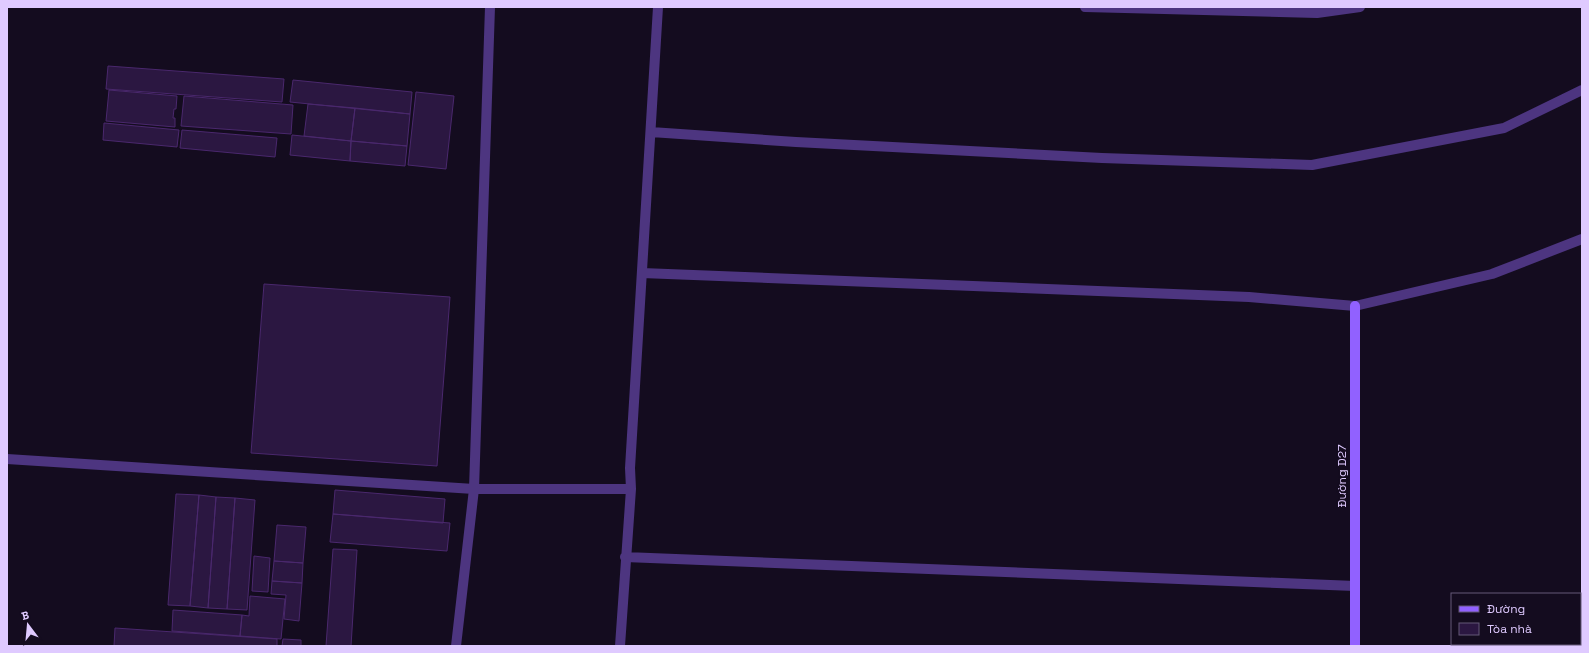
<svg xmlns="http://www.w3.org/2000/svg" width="1589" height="653" font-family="'Space Grotesk',sans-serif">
<rect width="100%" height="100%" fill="#140c1f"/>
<path fill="#2b1741" stroke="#4a286d" d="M108,66L284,79L282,102L106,89Z
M293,80L412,92L410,114L290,102Z
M109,90L177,96L176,109H174L173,118H175V127L106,121Z
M416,92L454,96L446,169L408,165Z
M184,96L293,105L291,134L181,126Z
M308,104L355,108L351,141L304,136Z
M355,108L410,114L407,146L351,141Z
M104,123L179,130L177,147L103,140Z
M182,130L277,138L275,157L180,148Z
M292,135L351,141L350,161L290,155Z
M351,141L407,146L405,166L350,161Z
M264,284L450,297L437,466L251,453Z
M335,490L445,499L443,523L333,514Z
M176,494L199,495L190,606L168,605Z
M199,495L216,497L208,608L190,606Z
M216,497L235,498L227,609L208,608Z
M235,498L255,500L247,610L227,609Z
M333,514L450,523L447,551L330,542Z
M277,525L306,527L303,563L274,561Z
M333,549L357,550L351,646H326Z
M254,556L270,558L268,592L252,591Z
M274,561L303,563L302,583L272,581Z
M272,581L302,583L299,621L284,619L286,595L271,594Z
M250,596L285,599L281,639L240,636L242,615L249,616Z
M173,610L242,615L240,636L172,631Z
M115,628L277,639V646H114Z
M283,639L301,640V646H282Z"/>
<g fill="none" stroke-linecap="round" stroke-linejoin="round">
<path stroke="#4d3580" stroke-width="10" d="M1085,7L1317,13L1360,7
M651,132L796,142L1102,158L1312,165L1504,128L1582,90
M642,273L1249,297L1355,306L1492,274L1582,239
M7,459L474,489H631
M625,557L1355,586
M456,646L474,489L490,7
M620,646L631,489L630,468L658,7"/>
<path stroke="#9161ff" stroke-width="10" d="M1355,306V646"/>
</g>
<g text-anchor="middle" stroke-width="4" stroke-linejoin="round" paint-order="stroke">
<g font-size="12" fill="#dfcaff" stroke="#140c1f">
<text transform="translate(1342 476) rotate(-90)" y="4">Đường D27</text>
</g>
</g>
<rect width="1589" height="653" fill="none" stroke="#dfcaff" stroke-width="16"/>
<rect x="1451" y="593" width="130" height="52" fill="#140c1f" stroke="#655879"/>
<rect x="1459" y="606" width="20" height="6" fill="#9161ff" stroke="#655879"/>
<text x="1487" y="613" font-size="12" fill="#dfcaff">Đường</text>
<rect x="1459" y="623" width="20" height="12" fill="#2b1741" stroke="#655879"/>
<text x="1487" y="633" font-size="12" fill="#dfcaff">Tòa nhà</text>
<g transform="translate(28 625) rotate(344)" stroke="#140c1f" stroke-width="3" paint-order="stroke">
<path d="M0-3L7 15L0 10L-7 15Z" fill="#dfcaff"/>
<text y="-6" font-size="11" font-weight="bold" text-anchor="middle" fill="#dfcaff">B</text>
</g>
</svg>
